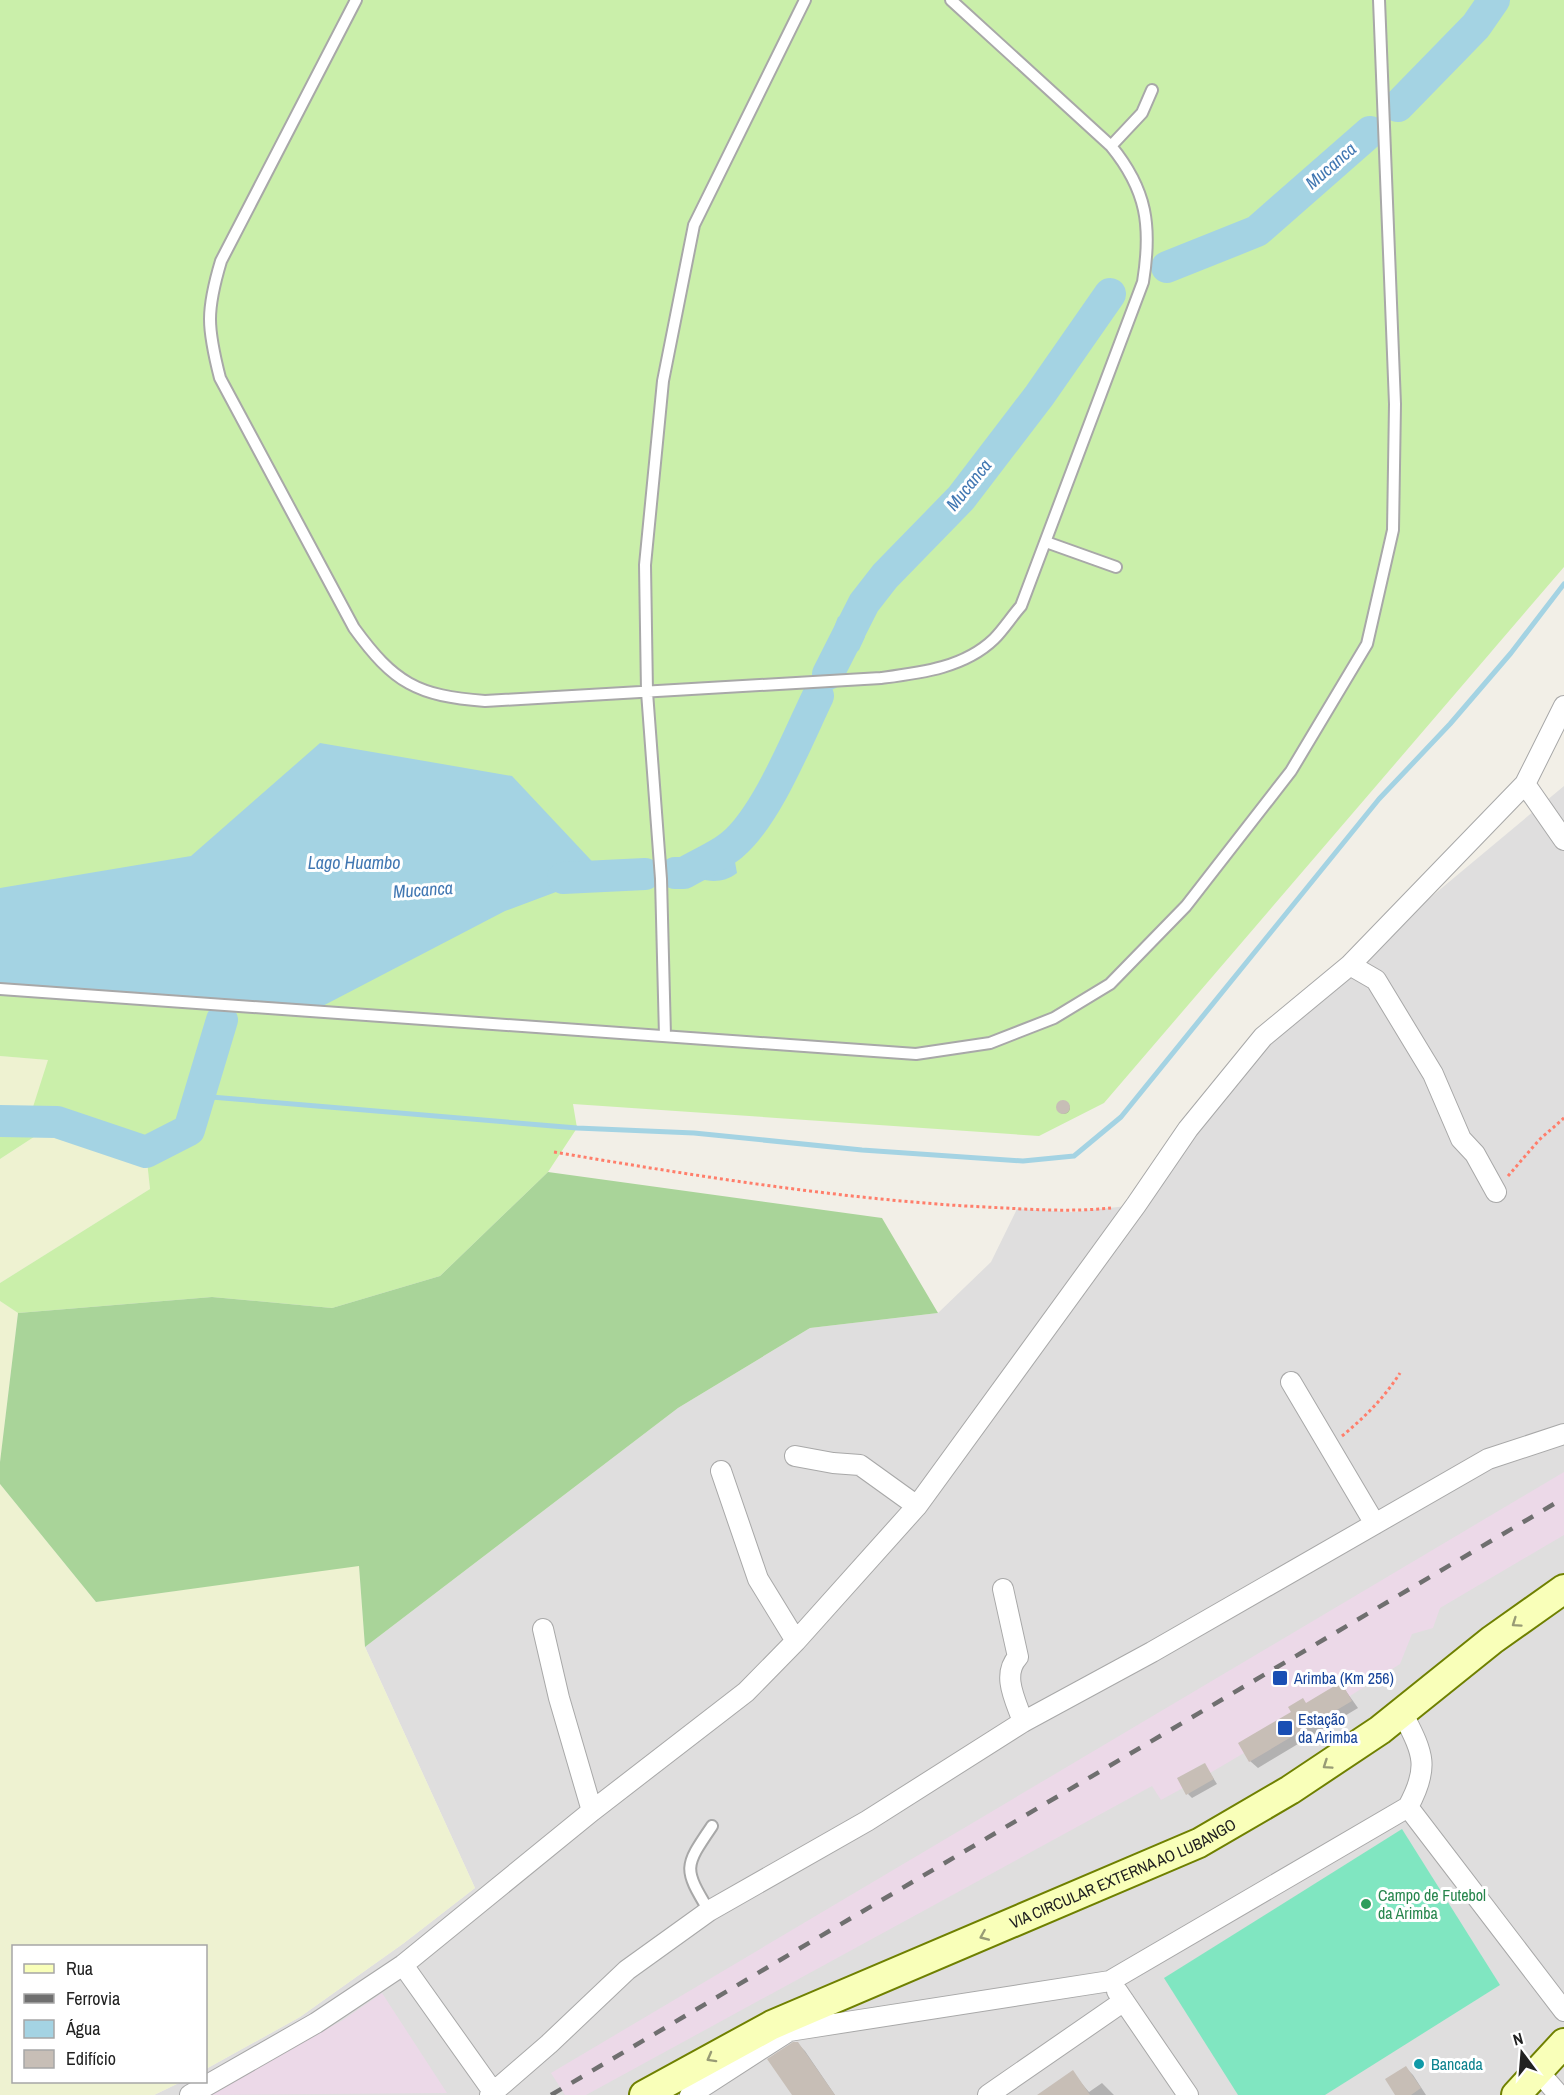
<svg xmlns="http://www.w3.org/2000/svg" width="1564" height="2095" font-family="'Archivo Narrow',sans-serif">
<rect width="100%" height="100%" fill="#f2efe7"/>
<path fill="#dfdede" d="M1564,786V2095H154L181,2082H206V2069L300,2017L404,1943L475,1888L365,1647L678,1408L810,1328L938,1313L991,1262L1017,1209L1073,1212L1136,1205L1263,1037Z"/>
<path fill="#ecd9e8" d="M1564,1472V1535L1440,1608L1433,1628L1412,1634L1400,1664L1350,1696L1352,1700L1249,1762L1244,1753L1210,1773L1204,1763L1178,1778L1183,1788L1161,1800L1152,1786L586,2095H565L551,2073Z
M382,1993L447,2093L208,2095L343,2020Z"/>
<path fill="#eef2d1" d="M0,1056L49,1060L31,1113L9,1115L0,1111Z
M57,1122L146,1152L150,1189L0,1283V1159Z
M0,1301L18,1313L0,1462Z
M0,1484L96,1602L359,1565L365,1647L475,1888L404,1943L300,2017L206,2069V1946H14V2082H181L154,2095H0Z"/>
<path fill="#caefaa" d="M0,0H1564V567L1104,1103L1039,1136L573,1104L577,1128L548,1172L440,1276L332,1308L212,1297L18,1313L0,1301V1283L150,1189L146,1152L67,1111L31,1113L48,1060L0,1056Z
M57,1122L0,1159V1135Z"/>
<path fill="#a9d499" d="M548,1172L882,1218L938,1313L810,1328L678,1408L365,1647L359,1566L96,1602L0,1484V1462L18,1313L212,1297L332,1308L440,1276Z"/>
<path fill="#c3e1d4" d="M0,1111L9,1115L67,1111L146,1152L57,1122L0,1135Z"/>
<path fill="#80e6c1" d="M1402,1829L1500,1985L1325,2095H1238L1164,1978Z"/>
<path fill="#a4d3e3" d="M857,602L864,603L862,620L865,637L859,650L848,659L836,662C830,648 832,630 838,617L849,613Z
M320,743L512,776L604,874L505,911L313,1011L0,989V888L191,856Z
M732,845L737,873C720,886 702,881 684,873L683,864C696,849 714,848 732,845Z"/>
<path fill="#0003" d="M1058 1108a6 6 0 1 1 12 0a6 6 0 1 1-12 0Z
M1341,1684L1358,1708L1258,1768L1250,1761L1307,1704Z
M1205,1765L1217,1784L1192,1798L1188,1794Z
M797,2043L805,2051L835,2095H794Z
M1405,2067L1413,2075L1426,2095H1396Z
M1072,2072L1089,2092L1102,2083L1114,2095H1040Z"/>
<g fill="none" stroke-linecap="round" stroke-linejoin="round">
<path stroke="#a4d3e3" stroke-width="5" d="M199,1096L577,1128L694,1133L862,1150L1023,1161L1074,1156L1121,1117L1379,799L1450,724L1511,653L1564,584"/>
<path stroke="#a4d3e3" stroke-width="32" d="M1398,106L1476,26L1494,0
M1167,267L1257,231L1370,132
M828,674L864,603L885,576L961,498L1039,396L1110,294
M675,873H684C699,864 719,856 732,845C767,816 798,737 818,696
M563,878L645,874
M0,1121L57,1122L146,1152L189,1130L222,1020"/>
</g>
<path fill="#c7beb6" d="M1056 1107a7 7 0 1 1 14 0a7 7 0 1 1-14 0Z
M1341,1682L1352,1701L1249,1762L1238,1743L1291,1712L1288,1707L1303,1698L1306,1703Z
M1205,1763L1214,1779L1186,1795L1177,1778Z
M793,2042H798L835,2095H792L767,2059Z
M1406,2066L1421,2088L1411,2095H1395L1385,2079Z
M1073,2070L1090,2095H1037Z"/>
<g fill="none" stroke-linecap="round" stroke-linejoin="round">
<g stroke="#a8a8a8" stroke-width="14">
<path id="service" d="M356,0L221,261C206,311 207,327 220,378L354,628C394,683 417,696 485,701L881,678C920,673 964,668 994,639C1004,629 1012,616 1021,606L1143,282C1152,226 1147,190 1111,146L951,0
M1111,146L1142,113L1152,90
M1046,542L1116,567
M0,989L916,1054L990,1043L1054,1018L1110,984L1186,906L1291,771L1367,644L1393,530L1395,404L1379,0
M665,1036L661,879L647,692L645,565L663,381L694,225L805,0
M709,1911C683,1868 684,1867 712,1826"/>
</g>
<g stroke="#a8a8a8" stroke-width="22">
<path id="minor" d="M1525,784L1564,840
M1350,965L1376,980L1433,1074L1461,1139L1475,1154L1496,1192
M1291,1382L1375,1524
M795,1456L833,1463L860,1465L917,1506
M721,1471L758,1579L796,1641
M1003,1589L1018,1657C1001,1675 1016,1701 1023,1722
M543,1629L559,1698L592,1811
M1408,1807L1564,2011
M403,1965L494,2093
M1117,1991L1188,2095
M1538,2071L1559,2095
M190,2095L316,2023L403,1965L592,1811L746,1692L796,1641L917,1506L1136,1205L1188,1129L1263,1037L1350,965L1525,784L1564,706
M490,2095L549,2044L627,1970L709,1911L867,1821L1023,1722L1152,1652L1488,1459L1564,1434
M690,2095L789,2031L1110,1981L1408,1807C1431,1765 1422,1752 1402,1712
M988,2095L1124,2001"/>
</g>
<g stroke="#6f8000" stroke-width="32">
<g id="secondary">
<path id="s1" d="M644,2095L772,2025L1199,1843L1290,1790L1380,1730L1492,1640L1564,1589"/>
<path d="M1516,2095L1564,2043"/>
</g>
</g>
<path stroke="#ff7e6b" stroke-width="3" stroke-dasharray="3 3" stroke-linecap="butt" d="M554,1152C690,1175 827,1197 965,1206C1014,1208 1062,1213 1111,1208
M1508,1176L1539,1140L1564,1118
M1342,1436C1365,1417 1384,1398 1400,1373"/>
<use href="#service" stroke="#fff" stroke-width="10"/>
<use href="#minor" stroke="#fff" stroke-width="20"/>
<use href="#secondary" stroke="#f9ffb9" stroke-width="28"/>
<path stroke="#6f6f6f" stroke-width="4.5" stroke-dasharray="12 12" stroke-linecap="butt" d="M551,2095L1564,1498"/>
</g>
<defs><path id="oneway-chevron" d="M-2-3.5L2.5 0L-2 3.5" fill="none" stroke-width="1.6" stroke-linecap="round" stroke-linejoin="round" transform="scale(1.5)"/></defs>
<g stroke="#989b75">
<use href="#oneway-chevron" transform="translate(1516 1623) rotate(145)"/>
<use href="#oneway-chevron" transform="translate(1327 1765) rotate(146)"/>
<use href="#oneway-chevron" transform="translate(984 1936) rotate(157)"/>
<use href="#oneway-chevron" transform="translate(711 2058) rotate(151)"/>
</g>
<g fill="#1a4fb4" stroke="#fff" stroke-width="2">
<rect x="1272" y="1670" width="16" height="16" rx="3"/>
<rect x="1277" y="1720" width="16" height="16" rx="3"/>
</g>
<circle fill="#2e9e5b" stroke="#fff" stroke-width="2" cx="1366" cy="1904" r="6"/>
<circle fill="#0f9aa8" stroke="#fff" stroke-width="2" cx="1419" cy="2064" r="6"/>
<g text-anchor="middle" stroke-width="6" stroke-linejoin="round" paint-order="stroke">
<g font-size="16" fill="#164399" stroke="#fff" text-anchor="start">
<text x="1294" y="1684">Arimba (Km 256)</text>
<text x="1298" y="1725">Estação<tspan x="1298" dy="18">da Arimba</tspan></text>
</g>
<g font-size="16" fill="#212121" stroke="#fff">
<text dy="6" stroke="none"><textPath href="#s1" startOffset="528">VIA CIRCULAR EXTERNA AO LUBANGO</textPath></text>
</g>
<g font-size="16" fill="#27864d" stroke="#fff" text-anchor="start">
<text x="1378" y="1901">Campo de Futebol<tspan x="1378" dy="18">da Arimba</tspan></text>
</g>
<g font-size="16" fill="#0d838f" stroke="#fff" text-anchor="start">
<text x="1431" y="2070">Bancada</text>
</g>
<g font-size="18" font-style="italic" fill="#4177b2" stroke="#fff">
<text transform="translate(1331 166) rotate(-41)" y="6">Mucanca</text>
<text transform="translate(969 485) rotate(-51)" y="6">Mucanca</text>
<text x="354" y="869">Lago Huambo</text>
<text transform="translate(423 890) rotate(-4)" y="6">Mucanca</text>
</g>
</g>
<rect x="12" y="1945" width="195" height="138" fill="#ffffff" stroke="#a6a6a6" stroke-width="1.5"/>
<rect x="24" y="1964" width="30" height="9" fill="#f9ffb9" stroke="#a6a6a6" stroke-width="1.5"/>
<text x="66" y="1975" font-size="18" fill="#212121">Rua</text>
<rect x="24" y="1994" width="30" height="9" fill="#6f6f6f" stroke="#a6a6a6" stroke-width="1.5"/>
<text x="66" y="2005" font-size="18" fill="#212121">Ferrovia</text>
<rect x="24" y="2020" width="30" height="18" fill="#a4d3e3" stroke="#a6a6a6" stroke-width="1.5"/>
<text x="66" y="2035" font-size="18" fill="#212121">Água</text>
<rect x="24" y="2050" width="30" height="18" fill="#c7beb6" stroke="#a6a6a6" stroke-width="1.5"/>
<text x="66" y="2065" font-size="18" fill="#212121">Edifício</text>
<g transform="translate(1522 2053) rotate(344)" stroke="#ffffff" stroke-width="4.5" paint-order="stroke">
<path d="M0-4.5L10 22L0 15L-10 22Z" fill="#212121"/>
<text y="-9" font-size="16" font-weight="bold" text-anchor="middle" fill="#212121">N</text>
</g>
</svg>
